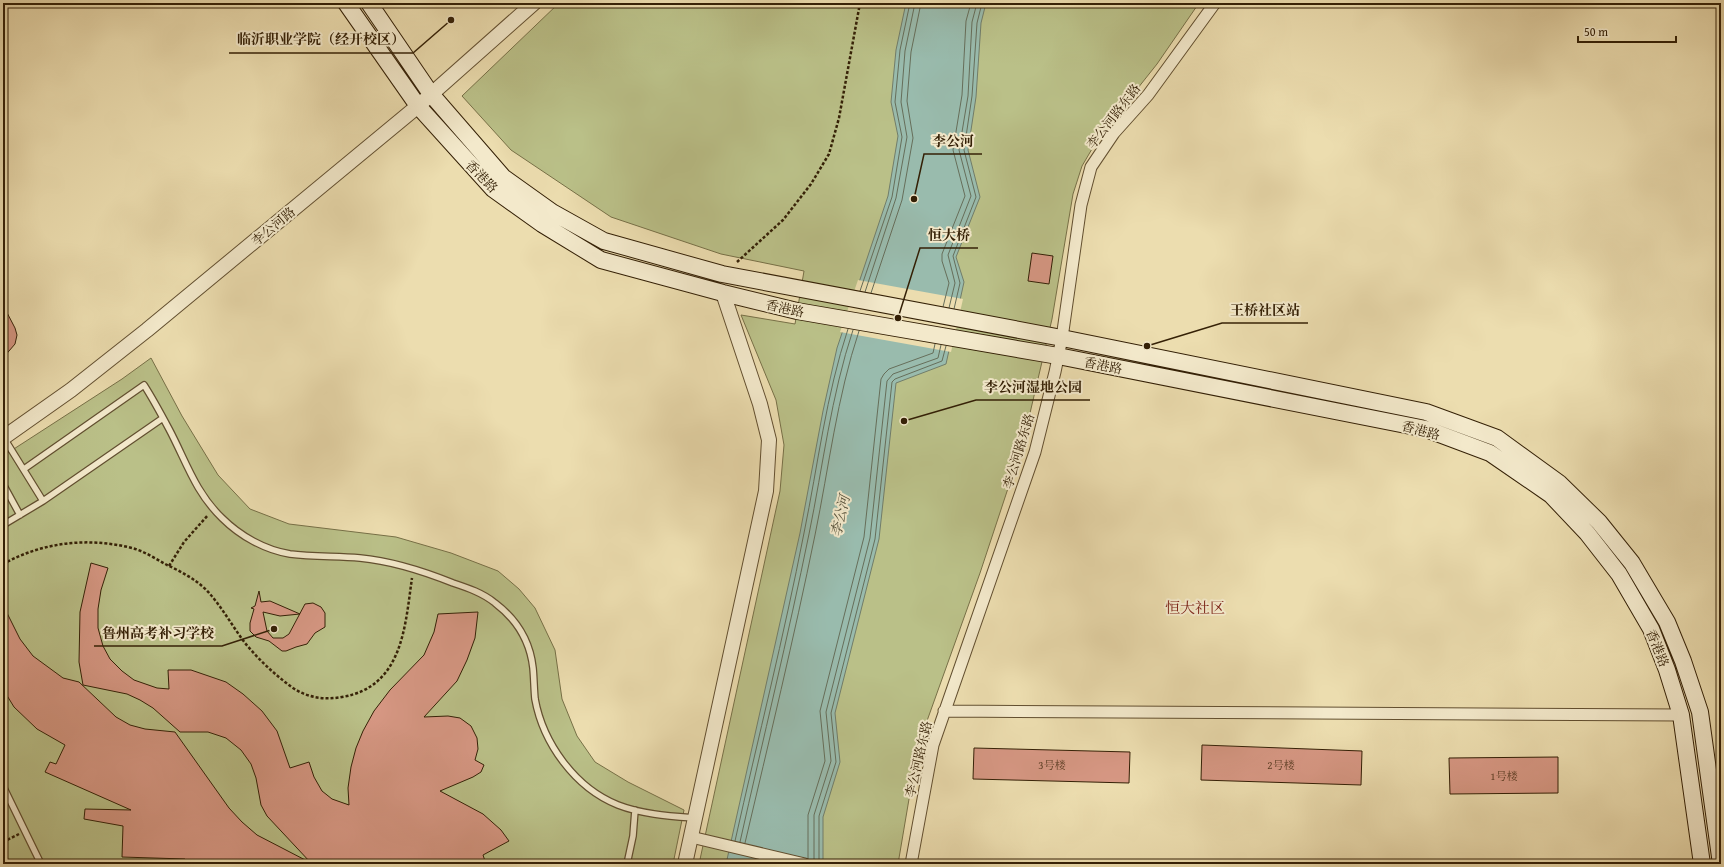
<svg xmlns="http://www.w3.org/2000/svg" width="1724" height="867" font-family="'Gentium Book Plus','Noto Serif SC',serif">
<rect width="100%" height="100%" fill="#ecddaf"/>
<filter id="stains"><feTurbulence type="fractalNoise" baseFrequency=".005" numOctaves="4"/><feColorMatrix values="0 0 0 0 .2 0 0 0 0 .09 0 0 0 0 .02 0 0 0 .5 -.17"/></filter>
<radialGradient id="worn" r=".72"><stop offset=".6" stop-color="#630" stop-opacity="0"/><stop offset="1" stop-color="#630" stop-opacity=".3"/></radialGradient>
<path fill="#bac088" stroke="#777047" d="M559,3H1199L1157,64L1099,137L1082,166L1073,194L1052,319L1023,443L980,573L918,746L898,864H699L780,491L784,445L776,400L741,315L795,324L804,271L721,254L611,217L511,150L462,96Z
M151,358L182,416L218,475L250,509L289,524L396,537L451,553L498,571L519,589L535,608L555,650L562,699L577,736L595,762L628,782L684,810L673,864H3V456L122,379Z"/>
<path fill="#99bbad" stroke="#717d6a" d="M906,3H986L981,23L976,97L968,150L980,197L956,257L964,282L946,364L896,383L879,539L835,713L840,762L823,817V864H726L800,533L823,411L837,348L888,196L898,136L891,102L896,50Z"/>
<path fill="#ecddaf" d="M858,280L963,299L951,352L840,332Z"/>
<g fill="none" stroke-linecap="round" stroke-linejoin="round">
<path stroke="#666e5a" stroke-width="1" d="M860,291L892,197L902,137L895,102L900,50L910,3
M865,292L896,198L907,137L901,102L905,51L915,3
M871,293L902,200L913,138L907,101L911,52L921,3
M943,307L949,283L942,261V254L965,196L953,150L962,95L966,21L971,3
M949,308L955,283L948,255L971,196L959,150L968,96L972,22L977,3
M954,309L960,283L953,256L976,197L964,150L972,96L977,23L982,3
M735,841C758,738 784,636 804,533C818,465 826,395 848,329
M740,842C763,739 788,637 809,534C823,466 831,396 853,330
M745,843C769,741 794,638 815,535C829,467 837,397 859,331
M808,858V815L825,761L820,711L864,537L881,379L884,374L889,369L933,353L935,344
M814,864V815L831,761L826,712L870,538L887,381L893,374L938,358L941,345
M819,864V816L836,762L831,713L875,539L892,382L895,379L942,361L946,346"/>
</g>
<path fill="#d69783" stroke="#342006" d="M1032,253L1053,256L1049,284L1028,281Z
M3,305L15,328L17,335L15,344L3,358Z
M91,563L108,568L101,590L98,609V628L103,646L110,659L122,671L134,680L157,688L169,689L168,670H191L226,682L243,694L262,711L277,731L290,768L309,762L314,777L322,791L332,799L349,805L348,788L351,767L356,748L363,731L374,711L390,690L424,655L434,632L438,614L478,612L475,638L467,660L457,681L424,717L448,716L460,718L471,726L477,738L478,749L475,760L484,765L481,772L473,777L440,791L483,814L501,830L509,841L483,855L486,864H186L185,859L122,857L123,826L84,819L85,809L131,810L45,772L50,762L56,764L65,745L37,729L14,707L3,689V605L20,639L33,656L63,678L79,682L116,717L130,725L145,729L175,732L229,808L242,822L257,835L311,863L267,816L261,805L256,778L251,764L241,750L226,738L208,732H180L153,708L140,700L127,694L83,685L79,662L80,612Z
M259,591L261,602L270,601L300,614L280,616L263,612L267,631L273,638H283L289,634L305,604L313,603L321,607L325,613V627L315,633L307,644L296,647L286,651H282L269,641L256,637L250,631V623L254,609L251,608L255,606Z
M1202,745L1362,751L1361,785L1201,780Z
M974,748L1130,752L1129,783L973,779Z
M1558,757V793L1450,794L1449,758Z"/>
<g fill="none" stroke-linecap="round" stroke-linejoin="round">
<g stroke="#624f30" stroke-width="8">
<path id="service" d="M4,438L43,501
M24,469L144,385C153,399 161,414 169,429C186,461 195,492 222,518C240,536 265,550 290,554C313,557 337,556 360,558C392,561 423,571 453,583C468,588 483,593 495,603C516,619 530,641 533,668C534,678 534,689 535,699C543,743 575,788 618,805C641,814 669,816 694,818
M3,484L20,515
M3,525L43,501L163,418
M3,786L41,864
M627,864L633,836L635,810"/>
</g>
<g stroke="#624f30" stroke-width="13">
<path id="minor" d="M944,711L1681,715
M691,837L805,864
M911,864L933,745L1035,452L1055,372L1062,338L1081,205L1091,167L1114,133L1148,95L1215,3"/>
</g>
<g stroke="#624f30" stroke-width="16">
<path id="tertiary" d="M3,438L71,390L147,330L418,106L534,3
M685,864L766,491L769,440L760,404L723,293"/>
</g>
<g stroke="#342006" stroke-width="18">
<path id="secondary" d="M346,3L418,106L493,189L542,224L601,260L723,293L797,311L1058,356L1426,429L1490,453L1551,495L1587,533L1619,574L1651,629L1667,670L1681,715L1702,864
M369,3L431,94L503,177L552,212L604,241L722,274L1062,338L1426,412L1497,438L1559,483L1599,522L1632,563L1667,622L1683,661L1700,712L1721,864"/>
</g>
<path stroke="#342006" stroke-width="2.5" stroke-dasharray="3 2" stroke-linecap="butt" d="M737,262L783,220L811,184L829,154L839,118L860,3
M3,564C43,542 88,537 132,548C144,551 156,559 167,565C182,572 199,581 210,594C223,609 233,627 245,643C259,660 275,675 293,688C308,698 325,700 342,697C403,687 405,626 412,578
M169,566L184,542L208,515
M3,842L19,834"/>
<use href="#service" stroke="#f3e9cb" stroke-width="5.5"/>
<use href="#minor" stroke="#f3e9cb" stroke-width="11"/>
<use href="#tertiary" stroke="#f3e9cb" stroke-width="14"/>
<use href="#secondary" stroke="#f3e9cb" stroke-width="16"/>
</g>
<g text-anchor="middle" stroke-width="4" stroke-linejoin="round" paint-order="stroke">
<g font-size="11" fill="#5c3e25">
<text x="1052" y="769">3号楼</text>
<text x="1281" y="769">2号楼</text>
<text x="1504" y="780">1号楼</text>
</g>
<g font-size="13" fill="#342006" stroke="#f3e9cb">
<text transform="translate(1113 116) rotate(-52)" y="5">李公河路东路</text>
<text transform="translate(482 176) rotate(46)" y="5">香港路</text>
<text transform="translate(273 226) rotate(-40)" y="5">李公河路</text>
<text transform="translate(785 308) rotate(12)" y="5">香港路</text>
<text transform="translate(1103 365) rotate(11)" y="5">香港路</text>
<text transform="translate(1421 430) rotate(15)" y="5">香港路</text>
<text transform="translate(1018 451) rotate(-73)" y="5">李公河路东路</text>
<text transform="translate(1658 648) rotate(68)" y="5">香港路</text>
<text transform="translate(918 759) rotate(-77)" y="5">李公河路东路</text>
</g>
<g font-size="14" font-style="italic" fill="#524e38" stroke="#f3e9cb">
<text transform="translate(840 516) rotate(-77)" y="5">李公河</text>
</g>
<g font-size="15" fill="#7a1f14" stroke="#f3e9cb">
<text x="1195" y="613">恒大社区</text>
</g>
</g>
<path fill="none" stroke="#342006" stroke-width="1.5" d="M451 20L413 53H229M914 199L924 154H982M898 318L920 248H978M1147 346L1222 323H1308M904 421L976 400H1090M274 629L222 646H94"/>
<g fill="#342006" stroke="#f3e9cb" stroke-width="1.5">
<circle cx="451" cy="20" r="4"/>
<circle cx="914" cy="199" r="4"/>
<circle cx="898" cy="318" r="4"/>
<circle cx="1147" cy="346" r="4"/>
<circle cx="904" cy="421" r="4"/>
<circle cx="274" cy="629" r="4"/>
</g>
<g font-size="14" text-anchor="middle" font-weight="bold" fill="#342006" stroke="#f3e9cb" stroke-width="4" stroke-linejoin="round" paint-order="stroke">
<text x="321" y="44">临沂职业学院（经开校区）</text>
<text x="953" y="146">李公河</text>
<text x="949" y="240">恒大桥</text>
<text x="1265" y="315">王桥社区站</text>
<text x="1033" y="392">李公河湿地公园</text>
<text x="158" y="638">鲁州高考补习学校</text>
</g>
<rect width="1724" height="867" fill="none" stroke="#ecddaf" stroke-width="16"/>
<rect x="4" y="4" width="1716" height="859" fill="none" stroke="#342006" stroke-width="2"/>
<rect x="8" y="8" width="1708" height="851" fill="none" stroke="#342006"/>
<path d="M1578 36v6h98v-6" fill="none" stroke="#342006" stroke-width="2"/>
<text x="1584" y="36" font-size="12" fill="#342006" stroke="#f3e9cb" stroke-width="3" paint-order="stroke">50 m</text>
<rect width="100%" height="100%" filter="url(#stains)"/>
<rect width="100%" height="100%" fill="url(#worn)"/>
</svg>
